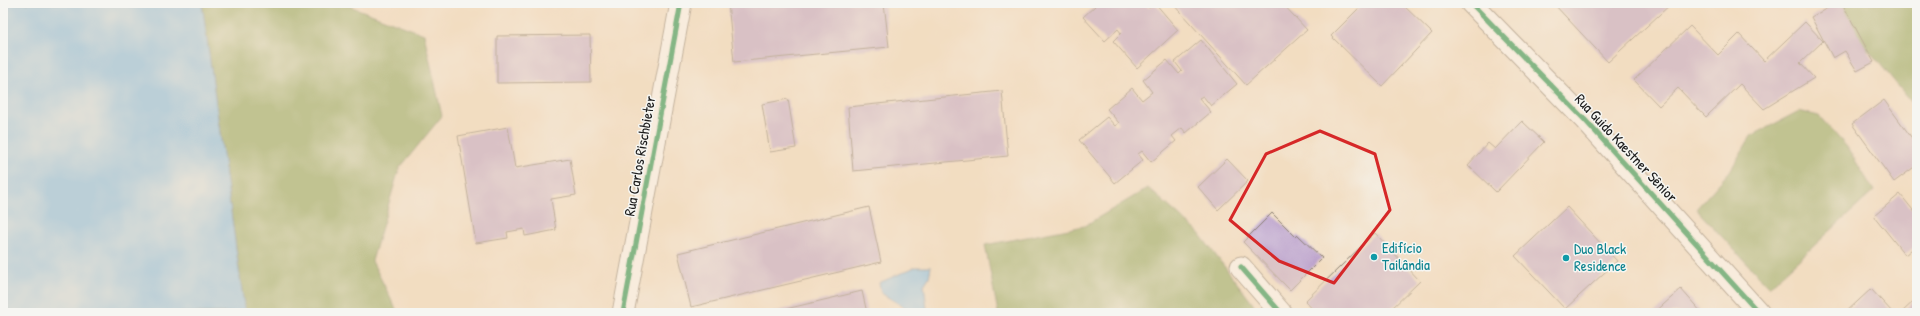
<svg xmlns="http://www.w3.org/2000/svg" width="1920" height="316" font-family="'Patrick Hand',sans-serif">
<rect width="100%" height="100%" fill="#f6f6f2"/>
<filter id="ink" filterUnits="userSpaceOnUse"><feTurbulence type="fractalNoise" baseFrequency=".025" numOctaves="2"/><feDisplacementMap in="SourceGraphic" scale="8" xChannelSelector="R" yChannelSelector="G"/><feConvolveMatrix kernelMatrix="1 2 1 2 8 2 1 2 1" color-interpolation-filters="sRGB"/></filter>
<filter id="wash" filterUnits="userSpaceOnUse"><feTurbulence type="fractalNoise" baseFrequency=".012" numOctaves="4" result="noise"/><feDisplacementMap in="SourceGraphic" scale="16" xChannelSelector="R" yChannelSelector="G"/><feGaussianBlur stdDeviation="0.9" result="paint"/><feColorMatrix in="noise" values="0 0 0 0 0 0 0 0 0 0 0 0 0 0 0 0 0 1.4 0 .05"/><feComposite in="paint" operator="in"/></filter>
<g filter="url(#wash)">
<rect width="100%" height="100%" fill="#f2ddc1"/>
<path fill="#86a458" stroke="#51603a" d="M202,3H347V5L424,34L442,116L399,169L372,261L398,313H245Z
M1830,3H1917V109Z
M1799,111L1819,116L1847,147L1874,191L1769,287L1696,209L1730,171L1751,136Z
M1148,188L1198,232L1260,313H998L985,245L1084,226Z"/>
<path fill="#79bff1" stroke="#4a6e86" d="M3,3H202L245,313H3Z
M915,267H931L929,277L924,285L927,309L914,313L881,293L879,283Z"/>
<g id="blocks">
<path fill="#ba9fca" d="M728,3H884L889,47L734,62Z
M1092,3H1146L1145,4L1149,8L1155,3L1178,30L1137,68L1113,41L1121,33L1118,29L1105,41L1083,17L1095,6Z
M1172,3H1282L1307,30L1246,85Z
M1364,3H1401L1432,33L1382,86L1331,36Z
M1553,3H1672L1608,62Z
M1837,3H1842L1874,62L1857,71L1845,51L1833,58L1811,17Z
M1805,22L1823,41L1800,63L1814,78L1764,109L1740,84L1706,117L1678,88L1659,106L1634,80L1690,26L1718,55L1739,34L1764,61Z
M590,35L591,82L497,83V36Z
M1201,40L1237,84L1211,106L1203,96L1199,98L1211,112L1186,133L1182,128L1172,136L1176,141L1151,162L1142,151L1138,154L1143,160L1115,183L1079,140L1107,117L1115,126L1119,123L1107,109L1132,88L1142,100L1152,92L1143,80L1167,60L1179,74L1182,71L1175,62Z
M1002,91L1008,156L853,171L848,107Z
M788,99L796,148L770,152L762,104Z
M1884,100L1917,145V165L1894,182L1852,124Z
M1522,121L1544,142L1496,192L1468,165L1488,143L1495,149Z
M508,127L515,168L570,159L576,195L551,199L556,230L525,236L524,229L507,232L508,238L476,243L458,136Z
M1227,159L1248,181L1218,210L1198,187Z
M1900,194L1917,215V245L1905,255L1874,216Z
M869,207L881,262L691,307L678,253Z
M1567,207L1617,261L1565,309L1515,256Z
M1272,213L1296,237L1298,235L1322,258L1290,290L1243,242Z
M1375,233L1420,281L1387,313H1316L1305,301Z
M1681,289L1702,313H1654Z
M1871,289L1893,313H1845Z
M862,291L867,313H773V312Z
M1917,298V313H1901Z"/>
</g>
</g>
<g filter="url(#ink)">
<use href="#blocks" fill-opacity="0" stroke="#877c6e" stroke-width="1"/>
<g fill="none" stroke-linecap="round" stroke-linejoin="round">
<g stroke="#877c6e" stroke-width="23">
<path id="minor" d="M1471,3L1585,120L1759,313
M1241,267L1281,313
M623,313L681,3"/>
</g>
<use href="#minor" stroke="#fff" stroke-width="21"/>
<g stroke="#f6f6f2" stroke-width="8">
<path id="cycleway" d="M1471,3L1585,120L1759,313
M1241,267L1281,313
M623,313L681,3"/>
</g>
<use href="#cycleway" stroke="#00873e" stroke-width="5"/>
</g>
</g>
<path d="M0 0H1920V316H0ZM1320,131L1375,154L1390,210L1334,283L1279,261L1230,220L1266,154Z" fill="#f2ddc1" fill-opacity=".55" fill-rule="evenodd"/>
<path fill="none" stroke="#d62828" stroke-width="3" stroke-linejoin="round" d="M1320,131L1375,154L1390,210L1334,283L1279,261L1230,220L1266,154Z"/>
<g fill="#0f9aa8" stroke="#f6f6f2" stroke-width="1.5">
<circle cx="1374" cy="257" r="4"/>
<circle cx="1566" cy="258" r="4"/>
</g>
<g text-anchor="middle" stroke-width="3" stroke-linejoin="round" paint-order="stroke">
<g font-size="15" fill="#1c1c1c" stroke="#f6f6f2">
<text transform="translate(1626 148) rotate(47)" y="5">Rua Guido Kaestner Sênior</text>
<text transform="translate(640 156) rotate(-80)" y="5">Rua Carlos Rischbieter</text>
</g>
<g font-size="15" fill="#0d838f" stroke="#f6f6f2" text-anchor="start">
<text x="1382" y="253">Edifício<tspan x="1382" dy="17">Tailândia</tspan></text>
<text x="1574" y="254">Duo Black<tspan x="1574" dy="17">Residence</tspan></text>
</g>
</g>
<rect width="1920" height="316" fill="none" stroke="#f6f6f2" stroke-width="16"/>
</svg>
